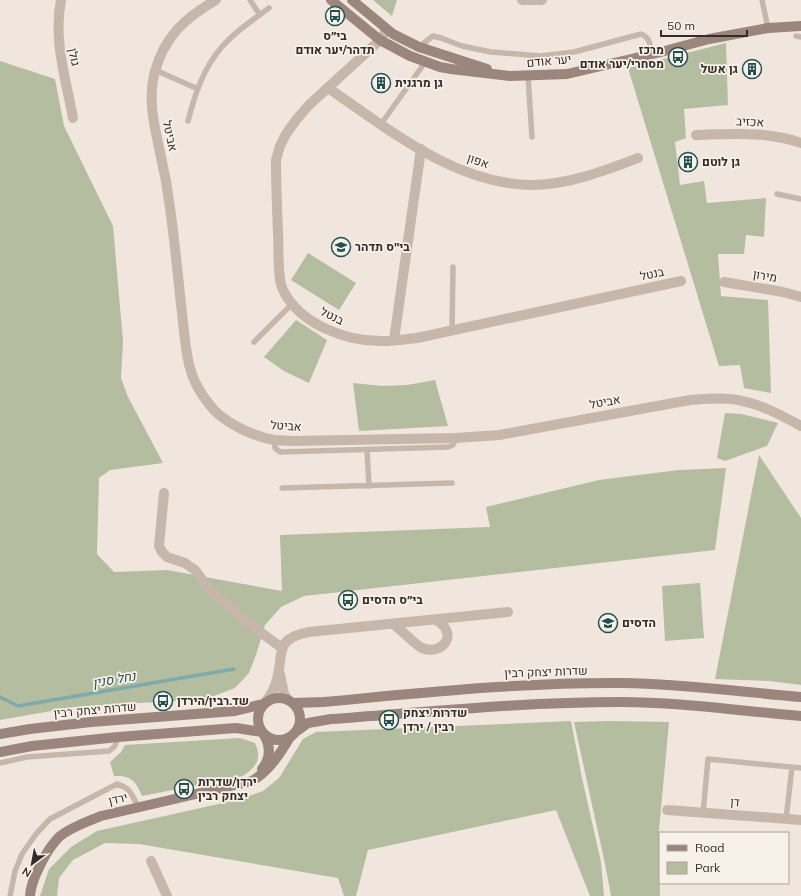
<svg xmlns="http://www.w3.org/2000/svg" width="801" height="896" font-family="Mulish,Heebo,sans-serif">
<rect width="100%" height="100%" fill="#f0e6dd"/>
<path fill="#b4bd9f" d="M373,0H397L392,16Z
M726,43L728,105L684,109L686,138L675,142L680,185L704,181L707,203L766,198L764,237L746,235L744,254H718L721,296L768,300L771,393L744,388L740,365L719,366L628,68Z
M0,61L55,79L64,126L113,226L123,341L121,378L128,397L163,463L110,470L99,478L97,554L114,572L167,570L282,591L280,535L490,527L486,507L599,480L679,470L726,468L715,550L304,596L281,607L265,625L256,655L249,673L235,688L206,699L74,707L0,720Z
M308,253L356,283L339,310L291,280Z
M296,320L327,340L309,383L284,371L264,357Z
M435,380L448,426L359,431L353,383L382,386L407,385Z
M725,413L741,414L778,423L767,446L725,461L717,458Z
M759,455L801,518V685L769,681L715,679Z
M700,583L704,638L665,641L662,586Z
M571,721L582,778L601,862L604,896H590L556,810L368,850L356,896H344L338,878L139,844L105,843L73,860L59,878L57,896H40L49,869L71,847L97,831L241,799L263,791L279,778L303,739L316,732Z
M608,721L669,722L659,830L660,896H611L605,864L574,722Z
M240,738L255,743C262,758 257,767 243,776L142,796C136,781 131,775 114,776L110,762L121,752L125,745Z"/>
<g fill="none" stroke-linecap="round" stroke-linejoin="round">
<path stroke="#7faaaa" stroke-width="3.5" d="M0,697L18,706L234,669"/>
<path stroke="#c7b6aa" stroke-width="5.5" d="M250,0L260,15
M762,0L768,28
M796,36L801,37
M419,47L433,36L441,38L462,46L491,52L541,56L574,52L641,34C650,37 650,45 652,54
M155,70L198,89
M528,76L532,137
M188,121C195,94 203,69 221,48C234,32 253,20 269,8
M381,124L426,61
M777,194L801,199
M452,330L453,267
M254,342L292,304
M274,440L275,448L280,452L448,447L453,445L456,438
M367,450L369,486
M282,488L452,483
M0,763L27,757L109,751L115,746L118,737
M703,813L708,759L801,768
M786,819L792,767
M10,896L15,871L22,854L36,834L50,819L117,784C131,788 132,795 138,807"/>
<path stroke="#c7b6aa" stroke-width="10" d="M61,0C53,40 66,79 73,118
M216,0C185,18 165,36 155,71C147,101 155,128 161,157C165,174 168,191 170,208C175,243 178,278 182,313C184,330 185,347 189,364C192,378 200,393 209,404C222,422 252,436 274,440C279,441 286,440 292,441L456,438L499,435L690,400C707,399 725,397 742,401C763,405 782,416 801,426
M522,0H542
M387,29L380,40L309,105L296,120L286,134L280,146L276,160C276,184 277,209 278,233C279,246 277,279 283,290C300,325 348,342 384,341C395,341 406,339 417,338L681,281
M328,88C389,129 453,183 530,185C568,185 604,171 638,158
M696,135C731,134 768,131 801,143
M724,282L783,292L801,297
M394,340L421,149
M164,493L159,546L162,552L167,557L185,563L195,570L208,588L244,620L282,648
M393,624C402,630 414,644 422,648C442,656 460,634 436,620
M280,674L284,694L288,700
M266,701C271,695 275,688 277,679C284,652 274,639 309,632L508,612
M667,810L801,820
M151,861L167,896"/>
<path stroke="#9a867c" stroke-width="10" d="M331,0L380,40L410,56L440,67L451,69L510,76L567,74L661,52L709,39L768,28L801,26
M352,0L393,34L419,47L487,69
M258 719a21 21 0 1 1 42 0a21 21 0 1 1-42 0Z
M293,703L323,702C422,693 523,682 623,683C682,684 742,692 801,697
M297,731L308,723L331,719C427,712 524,702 620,702C680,702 741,711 801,716
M0,734L30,729L91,722L235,711L263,704
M0,752L32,746L118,737L236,728L262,732
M262,769C271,758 271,747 264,735
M30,896C31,879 47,849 59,837C69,828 88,821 101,816L252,781C269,771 280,754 290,737"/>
</g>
<defs>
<g id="bus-ring" transform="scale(1)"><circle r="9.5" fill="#f8f1e9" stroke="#235152" stroke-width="1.5"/><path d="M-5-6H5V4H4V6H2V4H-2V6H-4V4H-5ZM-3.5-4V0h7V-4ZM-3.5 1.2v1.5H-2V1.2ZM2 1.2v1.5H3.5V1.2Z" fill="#235152"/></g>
<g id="building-ring" transform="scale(1)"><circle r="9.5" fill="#f8f1e9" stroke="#235152" stroke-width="1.5"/><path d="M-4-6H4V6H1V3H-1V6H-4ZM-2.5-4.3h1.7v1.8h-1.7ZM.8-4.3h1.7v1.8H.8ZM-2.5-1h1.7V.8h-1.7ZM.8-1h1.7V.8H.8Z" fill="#235152"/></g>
<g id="school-ring" transform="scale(1)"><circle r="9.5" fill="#f8f1e9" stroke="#235152" stroke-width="1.5"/><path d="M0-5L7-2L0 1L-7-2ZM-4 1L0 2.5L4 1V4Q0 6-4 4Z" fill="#235152"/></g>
</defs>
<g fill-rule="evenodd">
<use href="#bus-ring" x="335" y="16"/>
<use href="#bus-ring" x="678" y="57"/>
<use href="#building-ring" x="752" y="69"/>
<use href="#building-ring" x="381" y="83"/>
<use href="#building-ring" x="688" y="162"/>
<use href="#school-ring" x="341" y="247"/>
<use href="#bus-ring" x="348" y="600"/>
<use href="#school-ring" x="608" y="623"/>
<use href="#bus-ring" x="163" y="701"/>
<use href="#bus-ring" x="389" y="720"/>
<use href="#bus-ring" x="184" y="789"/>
</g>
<g text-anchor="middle" stroke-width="3.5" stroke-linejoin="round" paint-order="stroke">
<g font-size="12" font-weight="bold" fill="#352c29" stroke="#f8f1e9" text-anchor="start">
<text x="335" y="40" text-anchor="middle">בי״ס<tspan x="335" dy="14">תדהר/יער אודם</tspan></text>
<text x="664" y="54" text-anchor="end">מרכז<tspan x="664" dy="14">מסחרי/יער אודם</tspan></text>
<text x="738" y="73" text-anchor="end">גן אשל</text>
<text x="395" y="87">גן מרגנית</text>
<text x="702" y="166">גן לוטם</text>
<text x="355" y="251">בי"ס תדהר</text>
<text x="362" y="604">בי״ס הדסים</text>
<text x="622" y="627">הדסים</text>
<text x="177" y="705">שד.רבין/הירדן</text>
<text x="403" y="717">שדרות יצחק<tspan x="403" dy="14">רבין / ירדן</tspan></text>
<text x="198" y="786">ירדן/שדרות<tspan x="198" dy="14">יצחק רבין</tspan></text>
</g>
<g font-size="12" fill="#352c29" stroke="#f8f1e9">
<text transform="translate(74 57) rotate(79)" y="4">גולן</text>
<text transform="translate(549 61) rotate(-5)" y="4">יער אודם</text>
<text transform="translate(750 122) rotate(3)" y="4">אכזיב</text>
<text transform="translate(170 136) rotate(78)" y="4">אביטל</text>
<text transform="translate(478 161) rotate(19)" y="4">אפון</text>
<text transform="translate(652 274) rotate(-12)" y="4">בנטל</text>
<text transform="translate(765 276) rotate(9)" y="4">מירון</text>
<text transform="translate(332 316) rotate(26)" y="4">בנטל</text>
<text transform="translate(605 402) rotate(-10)" y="4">אביטל</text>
<text transform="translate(286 426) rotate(4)" y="4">אביטל</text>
<text transform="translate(546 672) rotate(-2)" y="4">שדרות יצחק רבין</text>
<text transform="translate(95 710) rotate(-5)" y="4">שדרות יצחק רבין</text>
<text transform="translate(118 799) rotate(-13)" y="4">ירדן</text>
<text transform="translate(735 802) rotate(4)" y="4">דן</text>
</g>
<g font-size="13" font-style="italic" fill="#235152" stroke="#f8f1e9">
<text transform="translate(114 679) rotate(-10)" y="5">נחל סנין</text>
</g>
</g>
<rect x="659" y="832" width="130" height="52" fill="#f8f1e9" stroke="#aaa29c"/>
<rect x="667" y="845" width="20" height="6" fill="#9a867c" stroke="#aaa29c"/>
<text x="695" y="852" font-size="12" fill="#352c29">Road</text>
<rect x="667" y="862" width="20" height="12" fill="#b4bd9f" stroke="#aaa29c"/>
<text x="695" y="872" font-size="12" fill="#352c29">Park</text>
<g transform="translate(32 864) rotate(212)" stroke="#f8f1e9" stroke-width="3" paint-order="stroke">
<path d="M0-3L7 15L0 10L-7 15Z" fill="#352c29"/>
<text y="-6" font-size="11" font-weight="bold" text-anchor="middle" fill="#352c29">N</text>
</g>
<path d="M661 30v6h86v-6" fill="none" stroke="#352c29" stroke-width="2"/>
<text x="667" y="30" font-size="12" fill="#352c29" stroke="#f8f1e9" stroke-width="3" paint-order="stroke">50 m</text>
</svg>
